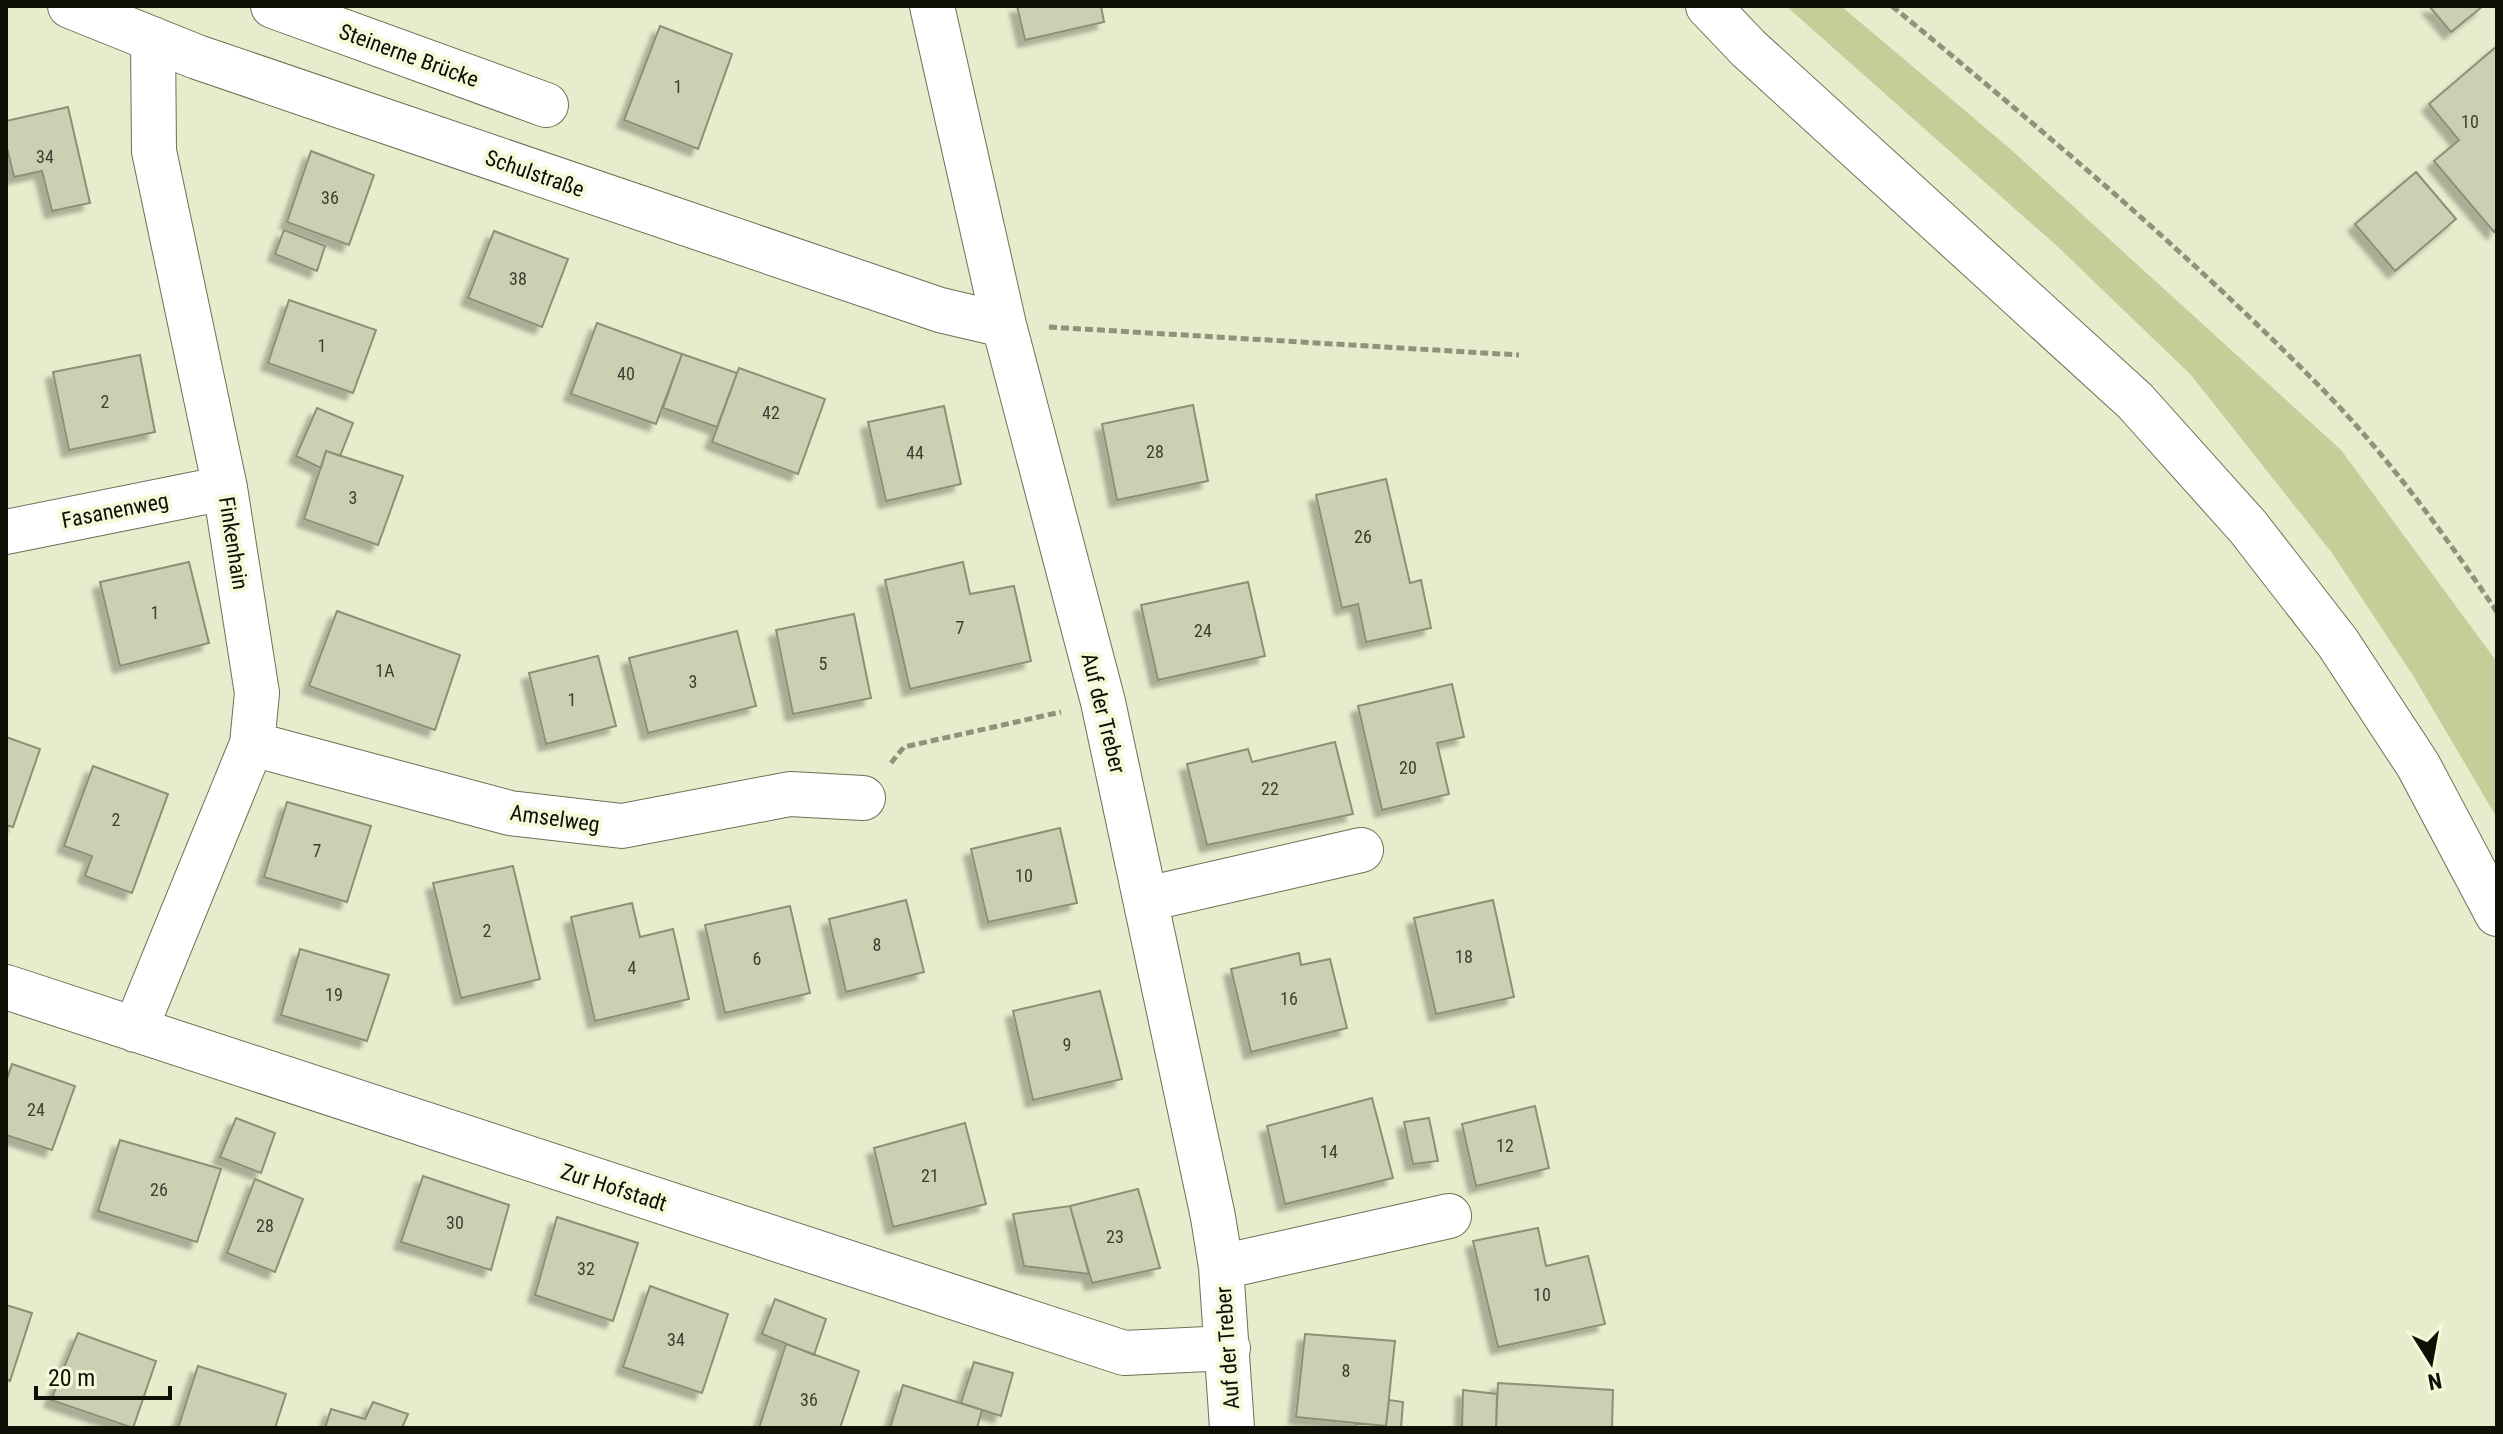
<svg xmlns="http://www.w3.org/2000/svg" width="2503" height="1434" font-family="'Roboto Condensed',sans-serif">
<defs>
<filter id="shadow"><feDropShadow dx="-7" dy="7" stdDeviation="2" flood-color="#0004"/></filter>
</defs>
<rect width="100%" height="100%" fill="#e6edcd"/>
<path fill="#c3ce98" d="M1786,6H1841L2008,147L2341,450L2497,662V818L2414,677L2332,553L2191,375L2057,246Z"/>
<path fill="#cad1b2" stroke="#8b9174" stroke-width="2" filter="url(#shadow)" d="M1017,6H1101L1104,22L1025,40Z
M2429,6H2483L2451,32Z
M660,26L732,54L698,149L624,120Z
M2497,46V229L2494,232L2434,161L2459,140L2429,104Z
M68,107L90,203L52,211L42,171L14,177L6,144V121Z
M311,151L374,175L349,245L287,222Z
M2416,172L2456,219L2395,271L2355,224Z
M284,230L325,246L317,271L275,254Z
M494,231L568,259L542,327L468,298Z
M289,300L376,330L353,393L268,363Z
M597,323L682,354L656,424L571,394Z
M682,354L737,373L717,427L663,408Z
M140,355L155,432L69,450L53,372Z
M739,368L825,399L798,474L712,442Z
M1193,405L1208,481L1117,500L1102,424Z
M944,406L961,484L886,501L868,422Z
M317,408L353,423L340,456L326,451L321,468L296,456Z
M326,451L403,476L378,545L304,519Z
M1386,479L1410,583L1421,580L1431,628L1366,642L1358,604L1342,608L1316,495Z
M189,562L209,643L120,666L100,582Z
M963,562L970,594L1014,586L1031,661L910,689L885,580Z
M1248,582L1265,656L1158,680L1141,605Z
M337,611L460,655L435,730L309,686Z
M854,614L871,698L793,714L776,630Z
M737,631L756,706L648,733L629,658Z
M598,656L616,726L546,744L529,673Z
M1452,684L1464,737L1437,743L1449,794L1382,810L1358,706Z
M6,737L40,749L13,827L6,825Z
M1335,742L1353,814L1207,845L1187,764L1248,749L1252,762Z
M93,766L168,794L132,893L85,876L92,856L64,846Z
M287,802L371,826L347,902L264,877Z
M1060,828L1077,903L988,922L971,849Z
M513,866L540,979L461,998L433,883Z
M906,900L924,972L846,992L829,919Z
M1493,900L1514,997L1436,1014L1414,918Z
M632,903L640,937L673,929L689,999L595,1021L571,917Z
M790,906L810,993L725,1013L705,925Z
M300,949L389,975L367,1041L281,1015Z
M1299,953L1301,965L1330,959L1347,1028L1251,1052L1231,969Z
M1100,991L1122,1079L1033,1100L1013,1011Z
M12,1064L75,1086L52,1150L6,1135V1082Z
M1372,1098L1393,1178L1285,1204L1267,1126Z
M1535,1106L1549,1168L1476,1186L1462,1124Z
M236,1118L275,1133L261,1173L220,1157Z
M1429,1118L1438,1161L1413,1164L1404,1122Z
M965,1123L986,1204L893,1227L874,1148Z
M120,1140L221,1169L197,1242L98,1211Z
M423,1176L509,1205L491,1270L401,1242Z
M255,1179L303,1199L275,1272L227,1253Z
M1138,1189L1160,1268L1092,1283L1070,1206Z
M1070,1206L1089,1274L1024,1266L1013,1214Z
M557,1217L638,1243L613,1321L535,1295Z
M1538,1228L1546,1266L1588,1256L1605,1324L1498,1347L1473,1241Z
M650,1286L728,1314L702,1393L623,1367Z
M775,1299L826,1319L814,1355L762,1334Z
M6,1305L32,1313L10,1381L6,1379Z
M78,1333L156,1361L133,1428L51,1400Z
M1305,1334L1395,1341L1386,1426L1296,1417Z
M786,1344L859,1371L840,1428H759Z
M974,1362L1013,1373L1001,1416L961,1403Z
M198,1366L286,1394L275,1428H178Z
M1498,1383L1613,1390L1612,1428H1496Z
M903,1385L982,1410L977,1428H890Z
M1463,1390L1497,1394L1496,1428H1462Z
M1389,1400L1403,1402L1401,1428H1355L1356,1423L1386,1426Z
M373,1402L408,1414L402,1428H325L331,1409L365,1419Z"/>
<g fill="none" stroke-linecap="round" stroke-linejoin="round">
<g stroke="#6b7155" stroke-width="46">
<path id="minor" d="M70,6L197,57L940,310L1004,325
M273,6L546,105
M932,6L1004,325L1103,702L1213,1217L1221,1267L1232,1428
M6,532L225,488
M252,744L510,813L622,826L790,794L863,798
M1147,899L1361,850
M6,987L1124,1353L1228,1348
M135,1030L252,744L257,693L225,488L154,151L153,39
M1221,1267L1449,1216"/>
</g>
<g stroke="#6b7155" stroke-width="46">
<path id="major" d="M1708,6L1748,48L2135,401L2248,527L2338,643L2418,765L2497,914"/>
</g>
<path stroke="#8e937c" stroke-width="5" stroke-dasharray="8 4" stroke-linecap="butt" d="M1892,6C2042,130 2194,257 2330,397C2392,462 2447,538 2497,612
M1049,327L1519,355
M891,763L904,747L1061,712"/>
<use href="#minor" stroke="#fff" stroke-width="44"/>
<use href="#major" stroke="#fff" stroke-width="44"/>
</g>
<g text-anchor="middle" stroke-width="8" stroke-linejoin="round" paint-order="stroke">
<g font-size="18" fill="#3d4031">
<text x="678" y="93">1</text>
<text x="2470" y="128">10</text>
<text x="45" y="163">34</text>
<text x="330" y="204">36</text>
<text x="518" y="285">38</text>
<text x="322" y="352">1</text>
<text x="626" y="380">40</text>
<text x="105" y="408">2</text>
<text x="771" y="419">42</text>
<text x="1155" y="458">28</text>
<text x="915" y="459">44</text>
<text x="353" y="504">3</text>
<text x="1363" y="543">26</text>
<text x="155" y="619">1</text>
<text x="960" y="634">7</text>
<text x="1203" y="637">24</text>
<text x="823" y="670">5</text>
<text x="385" y="677">1A</text>
<text x="693" y="688">3</text>
<text x="572" y="706">1</text>
<text x="1408" y="774">20</text>
<text x="1270" y="795">22</text>
<text x="116" y="826">2</text>
<text x="317" y="857">7</text>
<text x="1024" y="882">10</text>
<text x="487" y="937">2</text>
<text x="877" y="951">8</text>
<text x="1464" y="963">18</text>
<text x="757" y="965">6</text>
<text x="632" y="974">4</text>
<text x="334" y="1001">19</text>
<text x="1289" y="1005">16</text>
<text x="1067" y="1051">9</text>
<text x="36" y="1116">24</text>
<text x="1505" y="1152">12</text>
<text x="1329" y="1158">14</text>
<text x="930" y="1182">21</text>
<text x="159" y="1196">26</text>
<text x="455" y="1229">30</text>
<text x="265" y="1232">28</text>
<text x="1115" y="1243">23</text>
<text x="586" y="1275">32</text>
<text x="1542" y="1301">10</text>
<text x="676" y="1346">34</text>
<text x="1346" y="1377">8</text>
<text x="809" y="1406">36</text>
</g>
<g font-size="22" fill="#0e1006" stroke="#f3fada">
<text transform="translate(409 55) rotate(20)" y="8">Steinerne Brücke</text>
<text transform="translate(535 173) rotate(19)" y="8">Schulstraße</text>
<text transform="translate(115 510) rotate(-11)" y="8">Fasanenweg</text>
<text transform="translate(234 543) rotate(81)" y="8">Finkenhain</text>
<text transform="translate(1104 713) rotate(76)" y="8">Auf der Treber</text>
<text transform="translate(555 818) rotate(8)" y="8">Amselweg</text>
<text transform="translate(614 1187) rotate(18)" y="8">Zur Hofstadt</text>
<text transform="translate(1227 1348) rotate(-94)" y="8">Auf der Treber</text>
</g>
</g>
<rect width="2503" height="1434" fill="none" stroke="#0e1006" stroke-width="16"/>
<g transform="translate(2431 1362) rotate(169)" stroke="#f3fada" stroke-width="6" paint-order="stroke">
<path d="M0-6L14 30L0 20L-14 30Z" fill="#0e1006"/>
<text y="-12" font-size="22" font-weight="bold" text-anchor="middle" fill="#0e1006">N</text>
</g>
<path d="M36 1386v12h134v-12" fill="none" stroke="#0e1006" stroke-width="4"/>
<text x="48" y="1386" font-size="24" fill="#0e1006" stroke="#f3fada" stroke-width="6" paint-order="stroke">20 m</text>
</svg>
